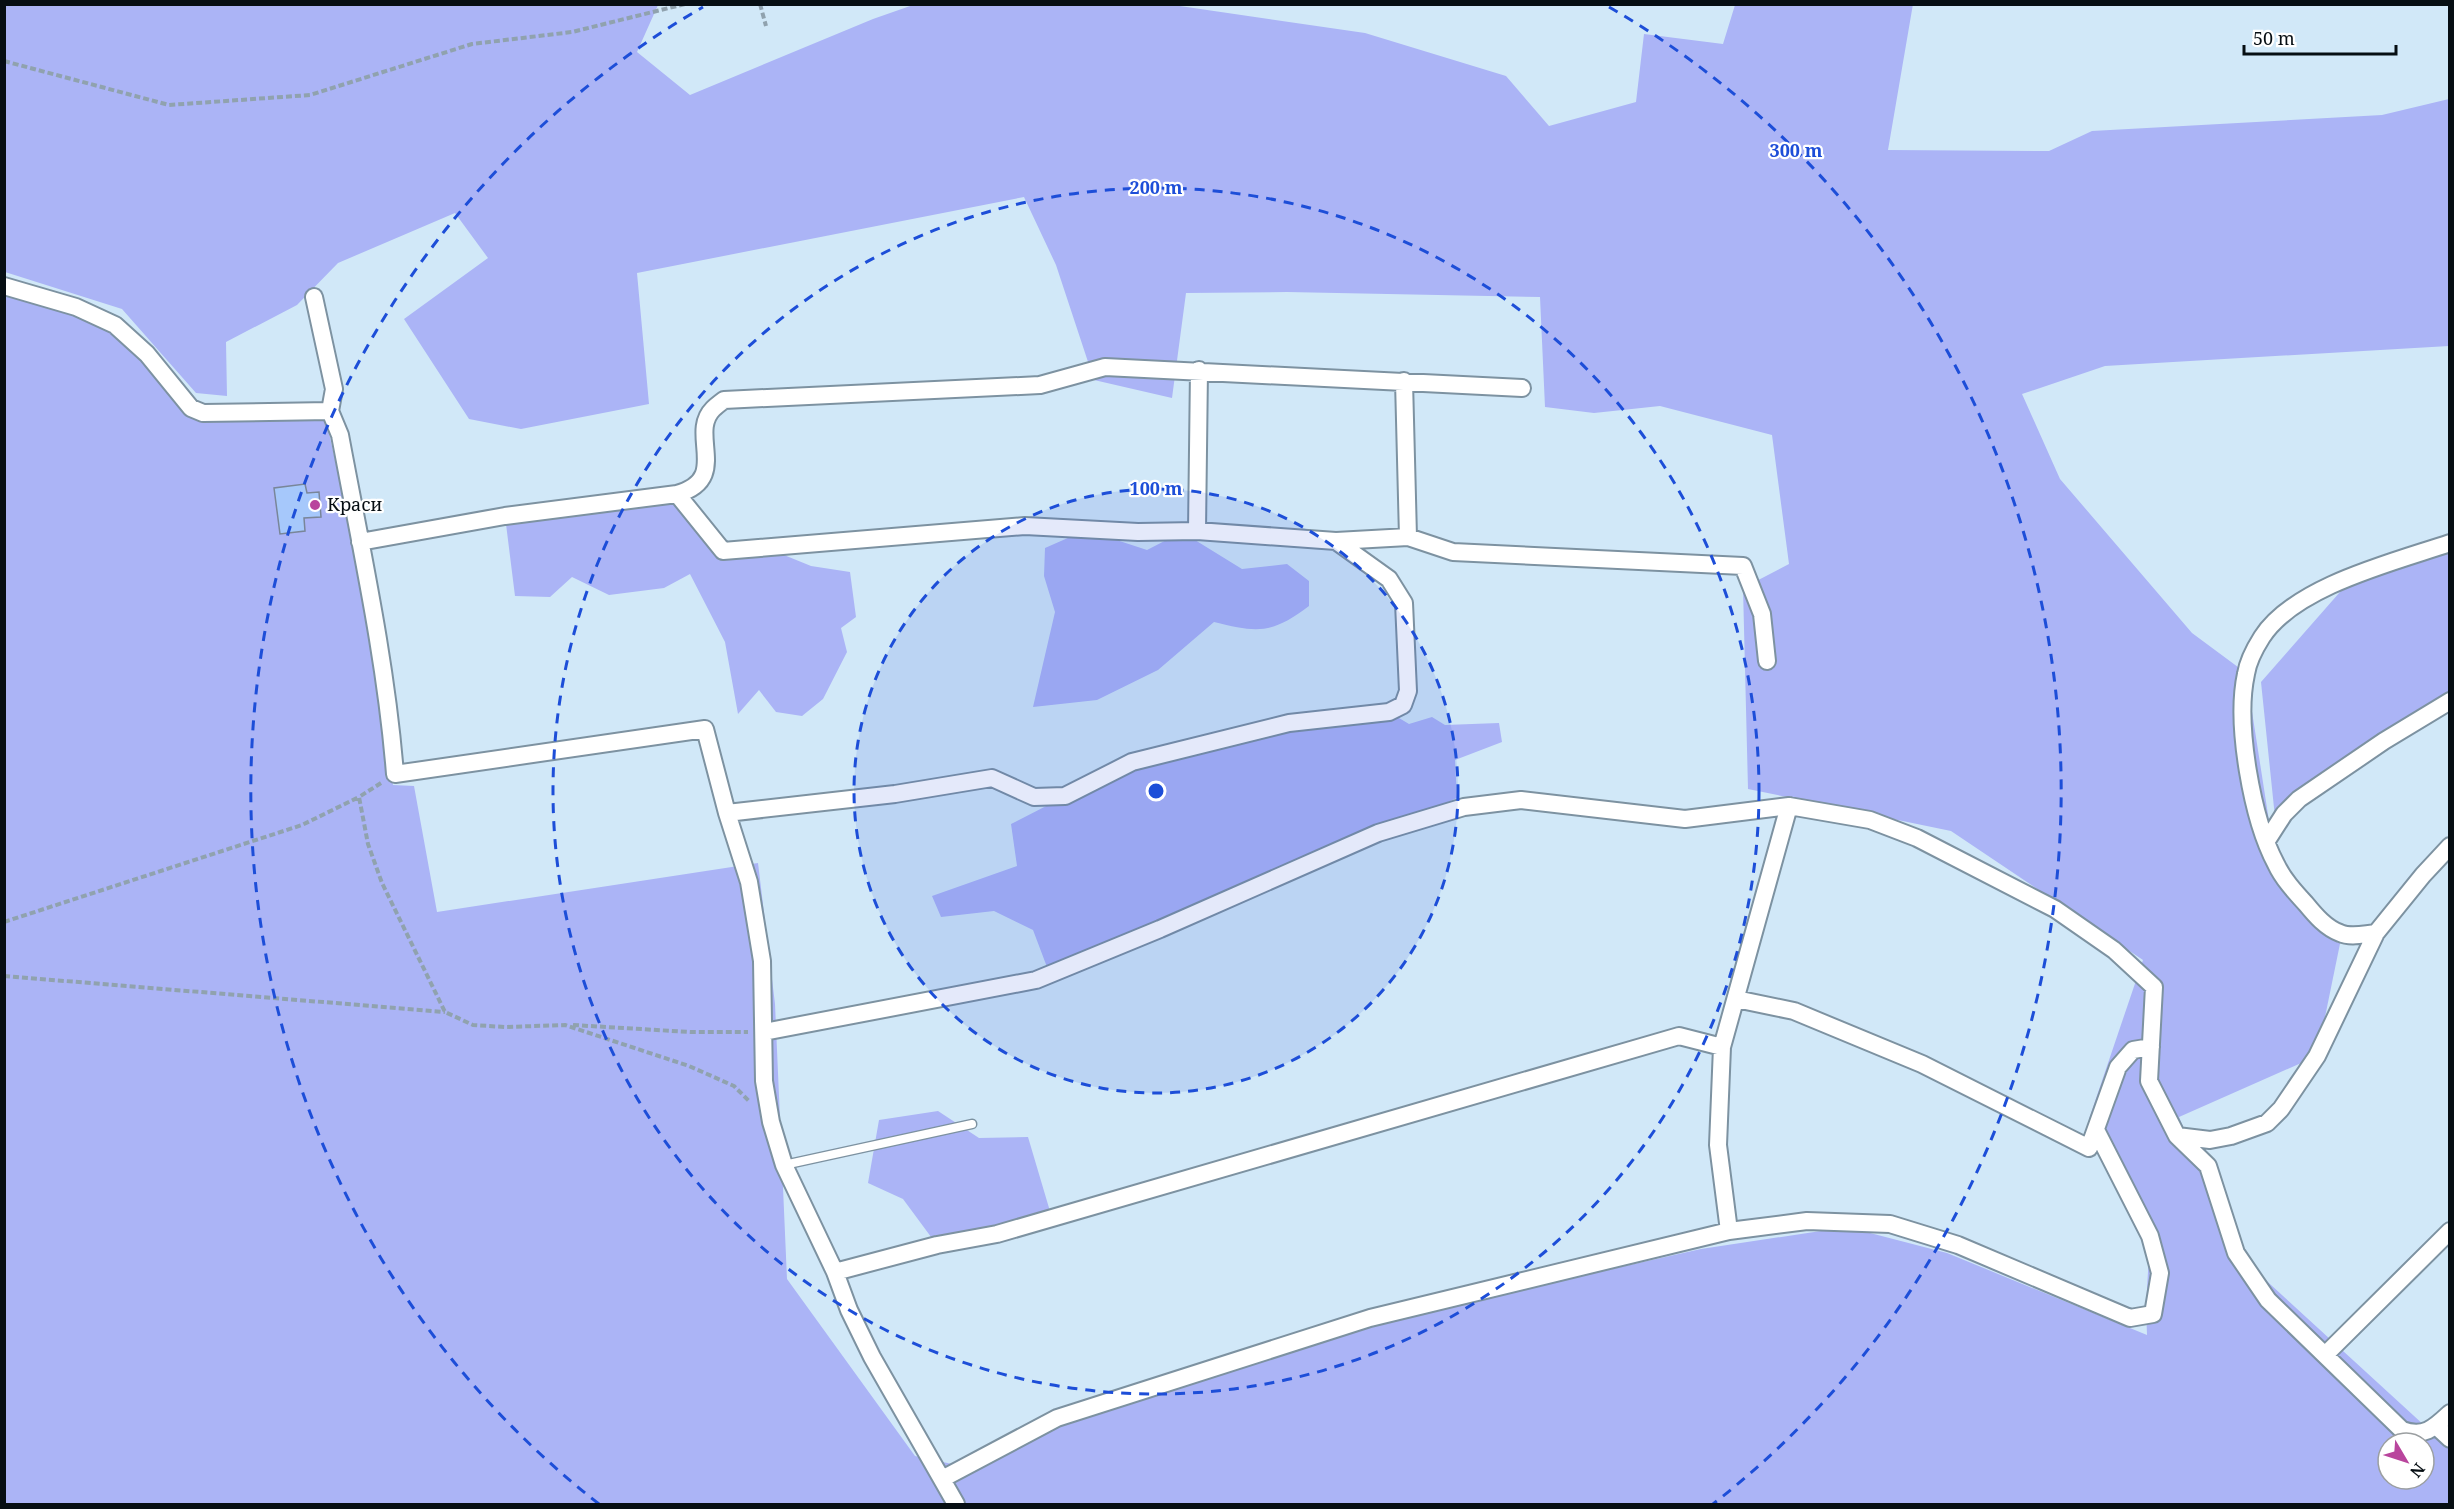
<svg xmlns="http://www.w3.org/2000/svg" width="2454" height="1509" font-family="'Noto Serif',serif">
<rect width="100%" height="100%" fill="#d1e8f8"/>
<path fill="#abb4f6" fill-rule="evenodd" d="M1913,4L1888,150L2049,151L2092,131L2382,115L2449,99V346L2105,366L2022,394L2060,479L2192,633L2246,673L2276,866L2342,934L2317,1056L2179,1117L2236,1253L2449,1448V1504H5V289L115,325L174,398L179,408L325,415L360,572L393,785L414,786L437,912L758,863L775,1004L787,1279L915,1456L966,1467L1057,1418L1398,1317L1701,1249L1847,1227L1947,1253L2147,1335L2146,1307L2150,1236L2089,1119L2143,960L1951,831L1748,789L1743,588L1789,564L1772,435L1660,406L1594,413L1545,407L1540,297L1287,292L1186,293L1172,398L1094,380L1056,265L1024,197L637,273L649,404L521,429L469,419L404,319L488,258L455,213L338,263L297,305L226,342L227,396L196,393L122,309L5,272V5H658L637,52L690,95L873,19L913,5H1173L1365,33L1506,76L1549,126L1636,102L1644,34L1723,44L1735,5ZM2388,1443H2424V1479H2388Z
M677,494L723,551L784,555L811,566L850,572L856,617L841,628L847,652L823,699L802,716L776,712L759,690L738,714L725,642L690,574L664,588L609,595L572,577L550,597L515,596L505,516Z
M1086,530L1147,550L1182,532L1242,569L1287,564L1309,581V606C1272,634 1258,633 1214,622L1158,670L1097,700L1033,707L1055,612L1044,576L1045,548Z
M2449,551V701L2276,827L2261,682L2354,576Z
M1389,712L1409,724L1432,717L1445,725L1499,723L1502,742L1455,760L1457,798L1160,929L1050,975L1033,930L994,911L941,917L932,896L1017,866L1011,824L1132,762L1289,723Z
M938,1111L979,1138L1028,1137L1052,1218L937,1245L903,1199L868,1183L879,1120Z"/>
<path fill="#a6c8fb" stroke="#798699" stroke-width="1.5" d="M305,484L307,493L319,492L321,517L304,518L305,531L280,534L274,488Z"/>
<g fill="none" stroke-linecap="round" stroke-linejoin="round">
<g stroke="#7d92a1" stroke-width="11">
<path id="lane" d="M784,1165L972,1124"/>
</g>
<g stroke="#7d92a1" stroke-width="20">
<path id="street" d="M4,286L76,307L115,325L147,354L191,408L203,413L330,411L340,435C361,548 386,660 395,774L705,729L727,813L749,882L762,961L764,1081L771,1122L784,1165L835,1272L849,1310L872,1357L956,1504
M314,297L334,389L330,411
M1404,381L1408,537
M677,494L723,551L1025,526L1138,532L1197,531L1336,541L1408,537L1453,552L1743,566L1762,614L1767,661
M1197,531L1199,370
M360,542L505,516L677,494C731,479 688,434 713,409C716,406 720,403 724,400L1040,385L1105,367L1522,388
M727,813L895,794L992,778L1034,797L1065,796L1132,762L1289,723L1389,712L1403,705L1408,691L1404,603L1389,579L1336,541
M2266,842L2284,814L2299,799L2384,741L2450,701
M2376,933C2364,934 2351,938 2340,933C2326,928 2315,915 2306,904C2295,892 2283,879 2276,864C2252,819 2235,724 2246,674C2248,661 2255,648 2262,637C2295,586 2394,562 2450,543
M1736,999L1794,1011L1922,1064L2089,1148L2118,1067L2133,1050L2151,1047
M764,1032L1036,980L1160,929L1378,833L1464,807L1521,800L1685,819L1789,806L1870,820L1917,838L2055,909L2114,950L2154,987L2149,1081L2177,1136L2208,1166L2236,1253L2268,1300L2402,1430C2424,1438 2434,1428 2450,1413
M2177,1136L2210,1140L2231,1136L2267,1123L2281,1109L2317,1056L2376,933L2423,875L2450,846
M1729,1231L1807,1221L1890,1224L1958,1245L2130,1318L2153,1314L2160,1273L2150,1236L2096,1130
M835,1272L937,1245L997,1234L1679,1036L1722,1047L1789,806
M2325,1355L2450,1231
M2436,1426L2450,1439
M942,1479L1057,1418L1370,1318L1729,1231L1718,1145L1722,1047"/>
</g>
<path stroke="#90a2ae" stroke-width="4" stroke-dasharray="6 3" stroke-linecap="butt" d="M760,4L766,26
M2342,4H2353
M4,61L169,105L310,95L472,44L572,32L685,4
M381,783L359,797L368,844L382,883L445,1012L473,1025L505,1027L565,1025L689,1066L734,1086L749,1101
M4,922L302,825L359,797
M4,976L445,1012
M573,1025L690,1032H748"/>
<use href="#lane" stroke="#fff" stroke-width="8"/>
<use href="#street" stroke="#fff" stroke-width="16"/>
</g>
<circle cx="1156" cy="791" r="302" fill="#1d4ed8" fill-opacity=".12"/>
<g fill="none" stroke="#1d4ed8" stroke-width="3" stroke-dasharray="10 8">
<circle cx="1156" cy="791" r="302"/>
<circle cx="1156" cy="791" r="603"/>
<path d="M599 1504A905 905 0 0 1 703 7M1609 7A905 905 0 0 1 1713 1504"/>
</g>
<circle fill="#b9459d" stroke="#fff" stroke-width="2" cx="315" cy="505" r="6"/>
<g text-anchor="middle" stroke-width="4.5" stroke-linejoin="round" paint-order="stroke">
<g font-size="18" fill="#060e13" stroke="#fff" text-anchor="start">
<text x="327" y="511">Краси</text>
</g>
</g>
<circle cx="1156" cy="791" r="9" fill="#1d4ed8" stroke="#fff" stroke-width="3"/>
<g font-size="18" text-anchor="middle" font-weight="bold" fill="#1d4ed8" stroke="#fff" stroke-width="4.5" stroke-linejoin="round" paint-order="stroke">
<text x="1796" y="157">300 m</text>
<text x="1156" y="194">200 m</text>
<text x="1156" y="495">100 m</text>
</g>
<rect width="2454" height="1509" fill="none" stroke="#060e13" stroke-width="12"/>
<g transform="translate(2406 1461) rotate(129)"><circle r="28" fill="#ffffff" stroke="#9b9fa1" stroke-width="1.5"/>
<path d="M0-4.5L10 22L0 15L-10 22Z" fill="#b9459d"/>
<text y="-9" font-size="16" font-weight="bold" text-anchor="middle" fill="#060e13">N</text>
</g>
<path d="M2244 45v9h152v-9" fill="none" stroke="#060e13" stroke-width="3"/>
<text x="2253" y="45" font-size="18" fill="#060e13" stroke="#ffffff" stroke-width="4.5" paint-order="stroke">50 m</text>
</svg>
